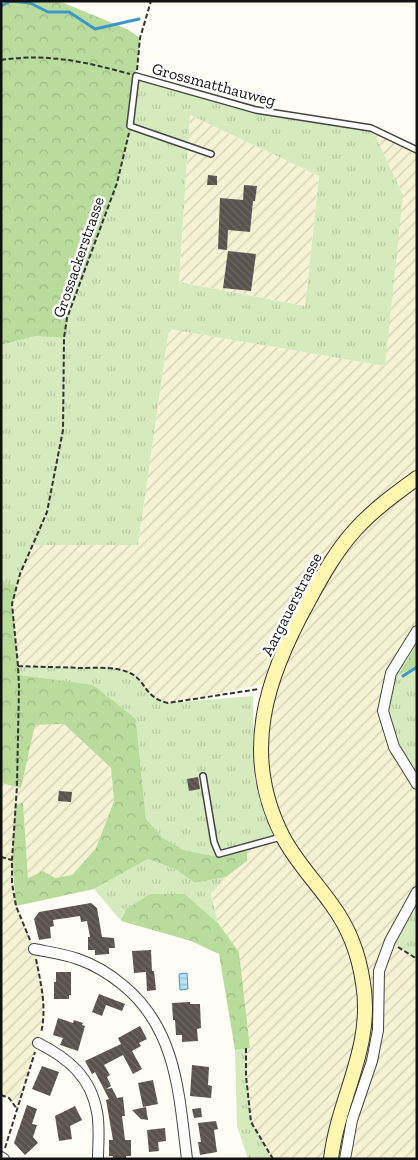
<svg xmlns="http://www.w3.org/2000/svg" width="418" height="1160" font-family="'Zilla Slab',serif">
<defs>
<pattern id="farmland-furrows" width="10" height="10" patternUnits="userSpaceOnUse" patternTransform="scale(1.25)"><rect width="10" height="10" fill="#f6f3d4"/><path d="M-1 1l2-2M0 10L10 0M9 11l2-2" fill="none" stroke="#d2cfb5"/></pattern>
<pattern id="grass-tufts" width="24" height="20" patternUnits="userSpaceOnUse" patternTransform="scale(1.25)"><rect width="24" height="20" fill="#d5ebbd"/><path d="M3 7l-1-3M5 7V3M7 7l1-3M15 17l-1-3M17 17v-4M19 17l1-3" fill="none" stroke="#b6c8a1"/></pattern>
<pattern id="forest-crowns" width="20" height="18" patternUnits="userSpaceOnUse" patternTransform="scale(1.25)"><rect width="20" height="18" fill="#b9dc9c"/><path d="M2 6a3 3 0 1 1 6 0M12 15a3 3 0 1 1 6 0" fill="none" stroke="#9ebc85"/></pattern>
<pattern id="water-rules" width="6" height="5" patternUnits="userSpaceOnUse" patternTransform="scale(1.25)"><rect width="6" height="5" fill="#b9e0f7"/><path d="M0 2.5h6" fill="none" stroke="#9ebfd3"/></pattern>
<pattern id="building-back-hatch" width="6" height="6" patternUnits="userSpaceOnUse" patternTransform="scale(1.25)"><rect width="6" height="6" fill="#5a524d"/><path d="M-1 5l2 2M0 0l6 6M5-1l2 2" fill="none" stroke="#6d6662"/></pattern>
</defs>
<rect width="100%" height="100%" fill="#fffdf5"/>
<path fill="url(#farmland-furrows)" d="M190,115L319,176L305,306L179,282Z
M371,128L417,150V631L391,673L417,784V892L390,941L417,959V1159H273L251,1122L246,1076V1049L250,1047L239,952L218,923L211,894L226,877L247,861L246,847L291,839L280,818L268,780L266,732L279,681L168,703L158,701L151,696L140,681L43,667L18,666L12,604L20,574L32,545H138L169,329L385,366Z
M64,724L111,768L114,801L96,848L72,875L55,878L28,879L23,802L15,806L12,883L16,906L34,949L44,996L43,1023L17,1109L9,1098L1,1095V783L21,788L35,725Z"/>
<path fill="url(#grass-tufts)" fill-rule="evenodd" d="M136,76L256,110L371,128L403,195L385,366L169,329L138,545H33L20,574L17,586L10,584H1V345L36,336L64,338L67,318ZM190,115L319,176L305,306L179,282Z
M417,631V644L398,674L417,666V784L383,711L391,673Z
M18,666C39,667 60,667 80,668C96,668 115,666 130,673C147,681 143,697 168,703L253,696L254,774L260,802L273,835L257,844L246,847L247,849L214,856L184,850L163,838L146,819L136,719L24,676L19,675Z
M148,859L175,869L195,883L226,877L211,894L218,923L185,894H150L126,909L121,921L94,889Z
M417,892V959L390,941Z
M246,1048V1076L251,1122L273,1159H248L237,1126L235,1050Z"/>
<path fill="url(#forest-crowns)" d="M1,1H59L127,29L140,38L130,126L117,183L67,318L64,338L36,336L1,345Z
M1,584H11L17,586L12,604L19,675L93,685L136,719L146,819L163,838L184,850L214,856L247,849V861L226,877L195,883L175,869L148,859L94,889L16,906L12,860L15,806L23,802L28,878L43,871L55,878L72,875L96,848L114,801L111,768L64,724L35,725L21,788L1,783Z
M417,644V666L398,675Z
M150,894H185L218,923L239,952L250,1048L235,1050L219,954L191,941L121,921L126,909Z"/>
<path fill="url(#water-rules)" stroke="#3f96cf" d="M187,973L188,989L180,990L179,974Z"/>
<g fill="none" stroke-linecap="round" stroke-linejoin="round">
<path stroke="#3f96cf" stroke-width="3" d="M11,1L30,3L48,12H69L95,29L139,19
M1,6L11,1
M403,676L417,667"/>
</g>
<path fill="url(#building-back-hatch)" d="M208,175L217,176V185H207Z
M244,185L257,186L255,201H253L250,232L228,230L227,250L218,249L220,198L243,200Z
M228,251L256,254L251,291L223,288Z
M198,777L200,789L189,791L187,779Z
M59,791L72,792L71,802L58,801Z
M91,903L97,908L102,937L114,938L115,948H109V954L95,955V950H88V937H90L87,921L81,922L80,916L53,920L54,926L50,927L51,938L39,940L34,919L39,912Z
M151,950L152,971H154L156,990L147,991L146,972L134,973L132,951Z
M56,972H71V995H69V999H54V982H56Z
M99,994L125,1004L122,1011L106,1005L102,1016L92,1012Z
M190,1002V1004H200L201,1028L197,1029L198,1041L182,1042V1035H176L175,1020H173L172,1003Z
M58,1018L73,1023L74,1020L83,1023L82,1025L85,1026L78,1051L60,1045L63,1038L53,1035Z
M140,1026L147,1039L139,1043L141,1046L132,1051L142,1069L133,1074L123,1055L104,1065L110,1075L107,1077L111,1086L106,1089L112,1088L117,1098L123,1097L125,1116H122L125,1140H131V1156H126V1159H113V1156H109V1140H113L106,1100L109,1099L95,1072L92,1074L85,1061L121,1044L118,1038Z
M192,1065L209,1067L208,1085L212,1086L211,1098L190,1096Z
M42,1066L59,1072L50,1096L32,1089Z
M153,1080L158,1104L143,1107L138,1083Z
M27,1105L37,1109L32,1124L37,1125L33,1137L38,1143L25,1155L14,1143Z
M75,1106L82,1120L70,1126L72,1139L59,1141L55,1116Z
M146,1107L148,1120L141,1119L132,1110Z
M201,1108L202,1117L194,1118L192,1109Z
M216,1121L218,1129L214,1130L217,1152L200,1155L198,1142H201L198,1123Z
M165,1128L166,1141L158,1142L159,1151L149,1152L147,1130Z"/>
<g fill="none" stroke-linecap="round" stroke-linejoin="round">
<g stroke="#444" stroke-width="8">
<path id="lane" d="M211,154L130,126L136,76L256,110L371,128L417,150
M203,776L214,842L219,854L281,837"/>
</g>
<g stroke="#444" stroke-width="12">
<path id="street" d="M417,631L391,673L383,711L394,747L417,784
M34,949C49,952 64,954 78,959C95,965 110,974 124,986C177,1030 179,1095 187,1159
M38,1043C68,1058 91,1077 97,1112C100,1127 98,1144 98,1159
M1,1157L4,1159
M345,1159L352,1120L372,1061L378,1030L379,971L390,941L417,892"/>
</g>
<g stroke="#333" stroke-width="16">
<path id="secondary" d="M331,1159C338,1098 374,1047 363,983C359,955 349,928 332,905C316,882 296,862 283,837C240,754 266,677 309,600C322,576 336,551 355,530C373,510 395,494 417,478"/>
</g>
<path stroke="#333" stroke-width="2" stroke-dasharray="5 2.5" stroke-linecap="butt" d="M1,60C48,53 86,62 130,74
M137,70L140,38L151,1
M18,666C39,667 60,667 80,668C96,668 115,666 130,673C147,681 143,697 168,703L259,689
M1,857L12,860
M30,940L16,906L12,883V860L17,786L19,687L18,666L12,604L20,574L47,512L63,430L64,338L67,318L117,183L129,133
M398,947L417,959
M36,959C41,984 47,1008 41,1033
M246,1048V1076L251,1122L273,1159
M1,1095L9,1098L17,1109
M5,1148L35,1052"/>
<use href="#lane" stroke="#fff" stroke-width="5"/>
<use href="#street" stroke="#fff" stroke-width="10"/>
<use href="#secondary" stroke="#fff6b0" stroke-width="14"/>
</g>
<g text-anchor="middle" stroke-width="5" stroke-linejoin="round" paint-order="stroke">
<g font-size="16" fill="#111" stroke="#fff">
<text transform="translate(214 84) rotate(15)" y="6">Grossmatthauweg</text>
<text transform="translate(78 257) rotate(-71)" y="6">Grossackerstrasse</text>
<text transform="translate(291 604) rotate(-63)" y="6">Aargauerstrasse</text>
</g>
</g>
<rect width="418" height="1160" fill="none" stroke="#111111" stroke-width="5"/>
</svg>
